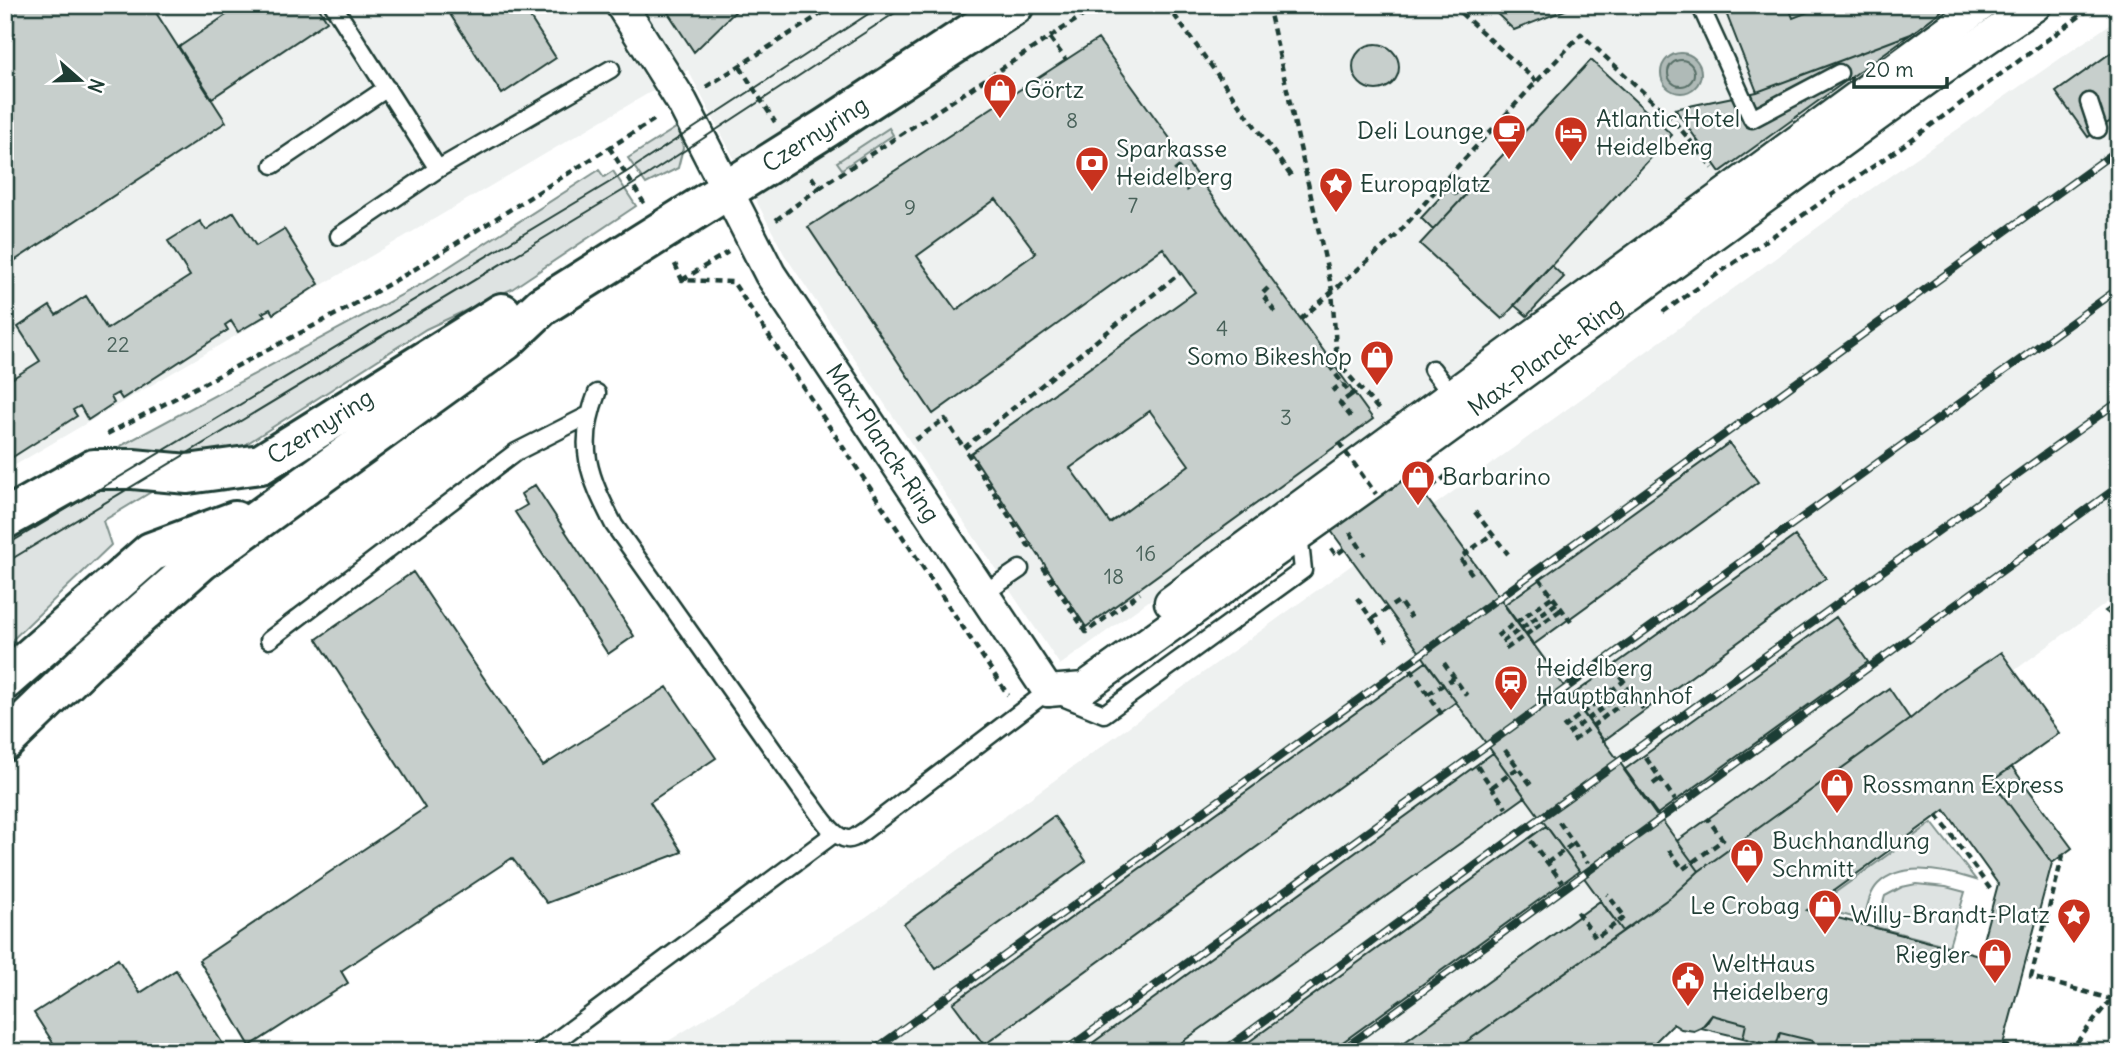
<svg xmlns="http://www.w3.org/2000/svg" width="2124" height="1057" font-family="Delius,sans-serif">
<rect width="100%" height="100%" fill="#fff"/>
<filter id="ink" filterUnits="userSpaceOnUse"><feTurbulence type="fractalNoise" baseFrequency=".0143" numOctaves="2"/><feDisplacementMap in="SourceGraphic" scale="14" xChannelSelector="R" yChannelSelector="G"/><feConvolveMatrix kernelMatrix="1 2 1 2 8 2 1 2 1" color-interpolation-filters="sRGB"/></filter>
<g filter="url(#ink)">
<path fill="#eef1f0" d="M5,5H1973L1060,665L784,254L688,70L5,471Z
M2119,18V594L1493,1052H651L866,917L1861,196Z"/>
<path fill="#dee3e2" stroke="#7e908b" stroke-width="2" d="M679,126L683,148L678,168L646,184L628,158Z
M889,128L893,135L842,169L837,162Z
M599,170L604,177L613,171L636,206L512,289L426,329L229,455L118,457L115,449L422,284Z
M107,484L161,486L103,521L111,545L5,647V536Z
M1932,823L1976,880C1948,871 1902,860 1878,884C1869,893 1867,908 1864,920L1815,907Z
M1916,884L1946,887L1965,892L1949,946L1876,927L1885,896L1902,887Z"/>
<path fill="#afbab7" stroke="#758883" stroke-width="2" d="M1661 73a20 20 0 1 1 40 0a20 20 0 1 1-40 0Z"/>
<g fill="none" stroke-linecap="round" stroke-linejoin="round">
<path stroke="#596f68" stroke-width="2" d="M1668 73a13 13 0 1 1 26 0a13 13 0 1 1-26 0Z"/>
</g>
<path fill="#c7cfcc" stroke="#1f3d34" stroke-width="2" fill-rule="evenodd" d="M5,5H151L226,122L5,267Z
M241,5H317L327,21L212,98L179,47Z
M444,5H522L556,58L502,94Z
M663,5H742L694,52Z
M1488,5H1578L1514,30Z
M1723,5H1788L1793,18L1826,5H1949L1911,34L1757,92Z
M1911,34L1720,172L1675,109L1757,92Z
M1098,39L1373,419L1086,627L971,453L1195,292L1163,248L933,414L808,227ZM996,199L1036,253L956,310L917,256ZM1150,411L1189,465L1110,523L1070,468Z
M1353 67a23 23 0 1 1 46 0a23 23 0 1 1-46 0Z
M2119,47V115L2088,137L2056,92Z
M1591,60L1672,135L1502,319L1420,244Z
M1458,178L1470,190L1433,230L1421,218Z
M234,212L256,246L284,229L319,284L273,314L270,309L262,313L265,316L238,332L231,321L225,325L228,330L122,399L118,393L111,397L114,403L88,420L80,406L73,410L77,416L5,462V383L40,361L18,327L50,306L56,315L86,296L107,329L190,276L168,241L200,221L206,230Z
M1551,265L1564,277L1527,316L1514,305Z
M1729,443L1758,482L1533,645L1504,605Z
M1407,471L1699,871L1672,896L1623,931L1329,528Z
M535,485L634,636L608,654L515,512L527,505L521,494Z
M1795,536L1826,578L1603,741L1571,696Z
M413,572L543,766L667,687L716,758L650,802L682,852L547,903L512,858L341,971L348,983L250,1046L199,960L425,808L317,639Z
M2119,601V622L2105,611Z
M1836,617L1868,662L1656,815L1624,770Z
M2001,652L2059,733L1992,781L2052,863L2001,1052H1810L1813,1041L1780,1033L1776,1047L1743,1038L1746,1024L1712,1015L1705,1026L1694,1031L1681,1029L1673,1024L1645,1052H1452L1635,923L1672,896L1699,871L1910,719L1945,690ZM1945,810L1998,884L1979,955L1807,910Z
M1426,662L1456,702L984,1045L953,1003Z
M1889,688L1910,719L1699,871L1677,841Z
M1493,753L1525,797L1168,1052H1080Z
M2012,767L2072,848L2052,863L1992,781Z
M1054,816L1086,861L936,969L904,924Z
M1546,826L1579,871L1329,1052H1235Z
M1600,901L1623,931L1452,1052H1391Z
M118,959L140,993L176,970L228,1052H59L34,1013Z
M1712,1015L1746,1024L1743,1038L1701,1028Z
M1780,1033L1813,1041L1810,1052H1794L1776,1047Z"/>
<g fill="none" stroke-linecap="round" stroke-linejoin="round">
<g stroke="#1f3d34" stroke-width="21">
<path id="lane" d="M333,5L438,169
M1700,5L1752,119L1839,73
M2089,102L2098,129
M273,165L387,88
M339,236L438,169L611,69
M1432,369L1452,395
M597,393C576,447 589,476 614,525L807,798C817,810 831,837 847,839C853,840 858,835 863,832L1048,691L1104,714L1303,570L1299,534
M983,594L1020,569
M269,640L516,452L589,415
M541,1052L835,833"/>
</g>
<g stroke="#1f3d34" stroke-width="35">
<g id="street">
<path id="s1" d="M621,5L682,102L770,274L1048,691"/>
<path d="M1170,602L1982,5"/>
<path id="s2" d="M1048,691L1084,688L1423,446L1933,75L2036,5"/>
</g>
</g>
<g stroke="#1f3d34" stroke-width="44">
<g id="secondary">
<path id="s3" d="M5,519L94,469H133L188,474L261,464L502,313"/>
<path d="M5,680L151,552L235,521"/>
<path id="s4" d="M5,741L92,657L201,561L505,341L542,306L826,128L1014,5"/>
</g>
</g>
<path stroke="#1f3d34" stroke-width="4.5" stroke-dasharray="7 5" stroke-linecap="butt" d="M1167,5L1291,176
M1268,5L1332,290L1337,362L1380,411
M1452,5L1536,81
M1050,38L1066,60
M740,67L775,122
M706,87L835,5
M609,147L644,203
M1180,167L1174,172L1191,194
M1443,182L1462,199
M819,188L1099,5
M776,220L819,188L811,176
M675,264L682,280L733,282L1008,695
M682,280L728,252
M1268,288L1262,294L1278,316
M1663,312L1904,145L2095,5
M1301,319L1396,236L1443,182L1581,34L1673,120L1713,168
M1329,365L1351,395L1360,388
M1332,391L1343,383
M1351,395L1340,403L1351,417
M107,434L344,310L415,269L657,118
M915,440L945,419L964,448
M1422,494L1445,477L1441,471
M1475,512L1508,554
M1350,532L1365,555
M1030,548L964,448L1180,273
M1331,548L1336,555L1345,548
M1043,567L1086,632L1140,593
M1472,574L1460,558L1492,534
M1539,578L1571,622
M1357,598L1387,641
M1372,619L1399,601L1411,618
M1497,636L1553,596
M1502,642L1557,603
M1506,649L1562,609
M1444,663L1467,696
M1614,667L1643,709
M1411,669L1442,715
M1428,694L1454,678
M1563,728L1624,681
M1568,734L1629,688
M1573,741L1633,695
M1505,750L1531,785
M1646,758L1675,800
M1477,766L1506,808
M1653,784L1660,779
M1492,787L1518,768
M1937,815L1993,893
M1559,822L1588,863
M1531,841L1562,882
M1669,850L1683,869L1723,840L1708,819
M2063,855L2031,977L2111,999
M1547,863L1574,843
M1577,912L1596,938L1625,917L1607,894
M2003,1045L2027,1052
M1792,1052L1793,1051
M2069,1052L2119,989"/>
<use href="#lane" stroke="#fff" stroke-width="16"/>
<use href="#street" stroke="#fff" stroke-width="30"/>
<use href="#secondary" stroke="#fff" stroke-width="38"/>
<path stroke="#1f3d34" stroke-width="2" d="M5,546L625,173L882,5
M5,563L632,185L907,5
M2107,1052L2119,1036"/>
<g stroke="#1f3d34" stroke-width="8">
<path id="rail" d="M871,1052L2119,149
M1063,1052L2119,288
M1222,1052L1518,834L2119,401
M1339,1052L2119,486"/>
</g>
<use href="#rail" stroke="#fff" stroke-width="5" stroke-dasharray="16" stroke-linecap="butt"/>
<path stroke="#1f3d34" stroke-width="4.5" stroke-dasharray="7 5" stroke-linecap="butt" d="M1339,443L1376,494"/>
</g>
</g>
<defs>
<g id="shop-pin" transform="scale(1.75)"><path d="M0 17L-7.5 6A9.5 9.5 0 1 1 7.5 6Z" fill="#c8321e" stroke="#fff"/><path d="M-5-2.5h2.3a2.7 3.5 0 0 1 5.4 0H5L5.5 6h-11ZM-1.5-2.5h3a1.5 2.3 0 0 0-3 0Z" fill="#fff"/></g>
<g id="cafe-pin" transform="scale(1.75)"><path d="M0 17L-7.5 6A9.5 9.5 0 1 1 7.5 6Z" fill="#c8321e" stroke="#fff"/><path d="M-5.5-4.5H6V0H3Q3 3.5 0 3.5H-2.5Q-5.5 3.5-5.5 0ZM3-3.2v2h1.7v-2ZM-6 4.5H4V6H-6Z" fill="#fff"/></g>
<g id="hotel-pin" transform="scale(1.75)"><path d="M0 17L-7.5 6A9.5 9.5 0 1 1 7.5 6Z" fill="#c8321e" stroke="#fff"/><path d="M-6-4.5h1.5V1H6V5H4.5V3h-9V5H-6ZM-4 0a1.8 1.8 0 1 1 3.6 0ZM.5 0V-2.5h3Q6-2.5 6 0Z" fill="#fff"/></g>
<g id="bank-pin" transform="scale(1.75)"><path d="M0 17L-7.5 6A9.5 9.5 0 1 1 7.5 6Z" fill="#c8321e" stroke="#fff"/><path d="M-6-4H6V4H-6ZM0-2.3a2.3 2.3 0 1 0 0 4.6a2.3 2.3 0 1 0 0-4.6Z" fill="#fff"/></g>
<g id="sight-pin" transform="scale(1.75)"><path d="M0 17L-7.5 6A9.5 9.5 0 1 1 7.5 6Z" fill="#c8321e" stroke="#fff"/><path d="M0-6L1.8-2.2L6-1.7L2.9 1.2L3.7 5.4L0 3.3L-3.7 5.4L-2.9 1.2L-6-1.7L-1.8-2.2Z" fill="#fff"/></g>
<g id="station-pin" transform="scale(1.75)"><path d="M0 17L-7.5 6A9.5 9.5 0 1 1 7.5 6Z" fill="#c8321e" stroke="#fff"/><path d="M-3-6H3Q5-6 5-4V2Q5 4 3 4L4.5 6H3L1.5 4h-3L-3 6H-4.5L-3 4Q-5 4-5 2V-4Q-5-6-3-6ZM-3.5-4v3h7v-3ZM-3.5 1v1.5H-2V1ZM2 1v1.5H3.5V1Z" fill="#fff"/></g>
<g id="civic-pin" transform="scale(1.75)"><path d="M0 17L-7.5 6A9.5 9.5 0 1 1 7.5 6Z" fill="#c8321e" stroke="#fff"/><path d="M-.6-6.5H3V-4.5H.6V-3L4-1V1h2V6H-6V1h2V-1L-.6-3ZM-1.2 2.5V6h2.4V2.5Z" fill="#fff"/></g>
</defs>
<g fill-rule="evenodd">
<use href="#shop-pin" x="1000" y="90"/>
<use href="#cafe-pin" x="1509" y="131"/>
<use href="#hotel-pin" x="1571" y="133"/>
<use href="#bank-pin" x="1092" y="163"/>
<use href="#sight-pin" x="1336" y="184"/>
<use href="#shop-pin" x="1377" y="357"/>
<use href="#shop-pin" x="1418" y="477"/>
<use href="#station-pin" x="1511" y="682"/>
<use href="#shop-pin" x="1837" y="785"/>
<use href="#shop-pin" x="1747" y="855"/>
<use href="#shop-pin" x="1825" y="906"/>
<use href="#sight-pin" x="2074" y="915"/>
<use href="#shop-pin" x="1995" y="955"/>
<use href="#civic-pin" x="1688" y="978"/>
</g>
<g text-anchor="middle" stroke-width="5" stroke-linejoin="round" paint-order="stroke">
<g font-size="21" fill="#49625a">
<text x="1072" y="128">8</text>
<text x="1133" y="213">7</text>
<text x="910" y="215">9</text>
<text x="1222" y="336">4</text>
<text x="118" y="352">22</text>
<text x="1286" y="425">3</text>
<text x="1146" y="561">16</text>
<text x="1114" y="584">18</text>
</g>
<g font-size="24" fill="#1f3d34" stroke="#fff" text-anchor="start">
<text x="1024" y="98">Görtz</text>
<text x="1596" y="127">Atlantic Hotel<tspan x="1596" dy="28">Heidelberg</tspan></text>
<text x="1484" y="139" text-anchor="end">Deli Lounge</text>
<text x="1116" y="157">Sparkasse<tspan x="1116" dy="28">Heidelberg</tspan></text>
<text x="1360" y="192">Europaplatz</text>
<text x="1352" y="365" text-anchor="end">Somo Bikeshop</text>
<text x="1442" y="485">Barbarino</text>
<text x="1536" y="676">Heidelberg<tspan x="1536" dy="28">Hauptbahnhof</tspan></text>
<text x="1862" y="793">Rossmann Express</text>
<text x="1772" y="849">Buchhandlung<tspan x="1772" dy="28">Schmitt</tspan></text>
<text x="1800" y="914" text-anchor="end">Le Crobag</text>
<text x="2050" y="923" text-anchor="end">Willy-Brandt-Platz</text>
<text x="1970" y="963" text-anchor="end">Riegler</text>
<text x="1712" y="972">WeltHaus<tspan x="1712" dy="28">Heidelberg</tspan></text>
</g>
<g font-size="24" fill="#1f3d34" stroke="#fff">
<text dy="8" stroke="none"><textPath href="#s4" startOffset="1015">Czernyring</textPath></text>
<text dy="8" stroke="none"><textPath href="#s2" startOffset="604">Max-Planck-Ring</textPath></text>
<text dy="8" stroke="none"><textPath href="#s3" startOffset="340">Czernyring</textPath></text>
<text dy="8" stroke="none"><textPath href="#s1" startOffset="511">Max-Planck-Ring</textPath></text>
</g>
</g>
<rect width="2124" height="1057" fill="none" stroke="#fff" stroke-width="28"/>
<rect x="14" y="14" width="2096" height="1029" fill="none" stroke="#1f3d34" stroke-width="2.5" filter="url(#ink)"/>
<g transform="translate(80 80) rotate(110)" stroke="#ffffff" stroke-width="5" paint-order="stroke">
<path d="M0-5L12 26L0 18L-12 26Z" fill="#1f3d34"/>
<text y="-10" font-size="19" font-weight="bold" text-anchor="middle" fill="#1f3d34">N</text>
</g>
<path d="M1854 77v10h93v-10" fill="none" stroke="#1f3d34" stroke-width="3.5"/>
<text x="1865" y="77" font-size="21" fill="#1f3d34" stroke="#ffffff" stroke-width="5" paint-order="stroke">20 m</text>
</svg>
